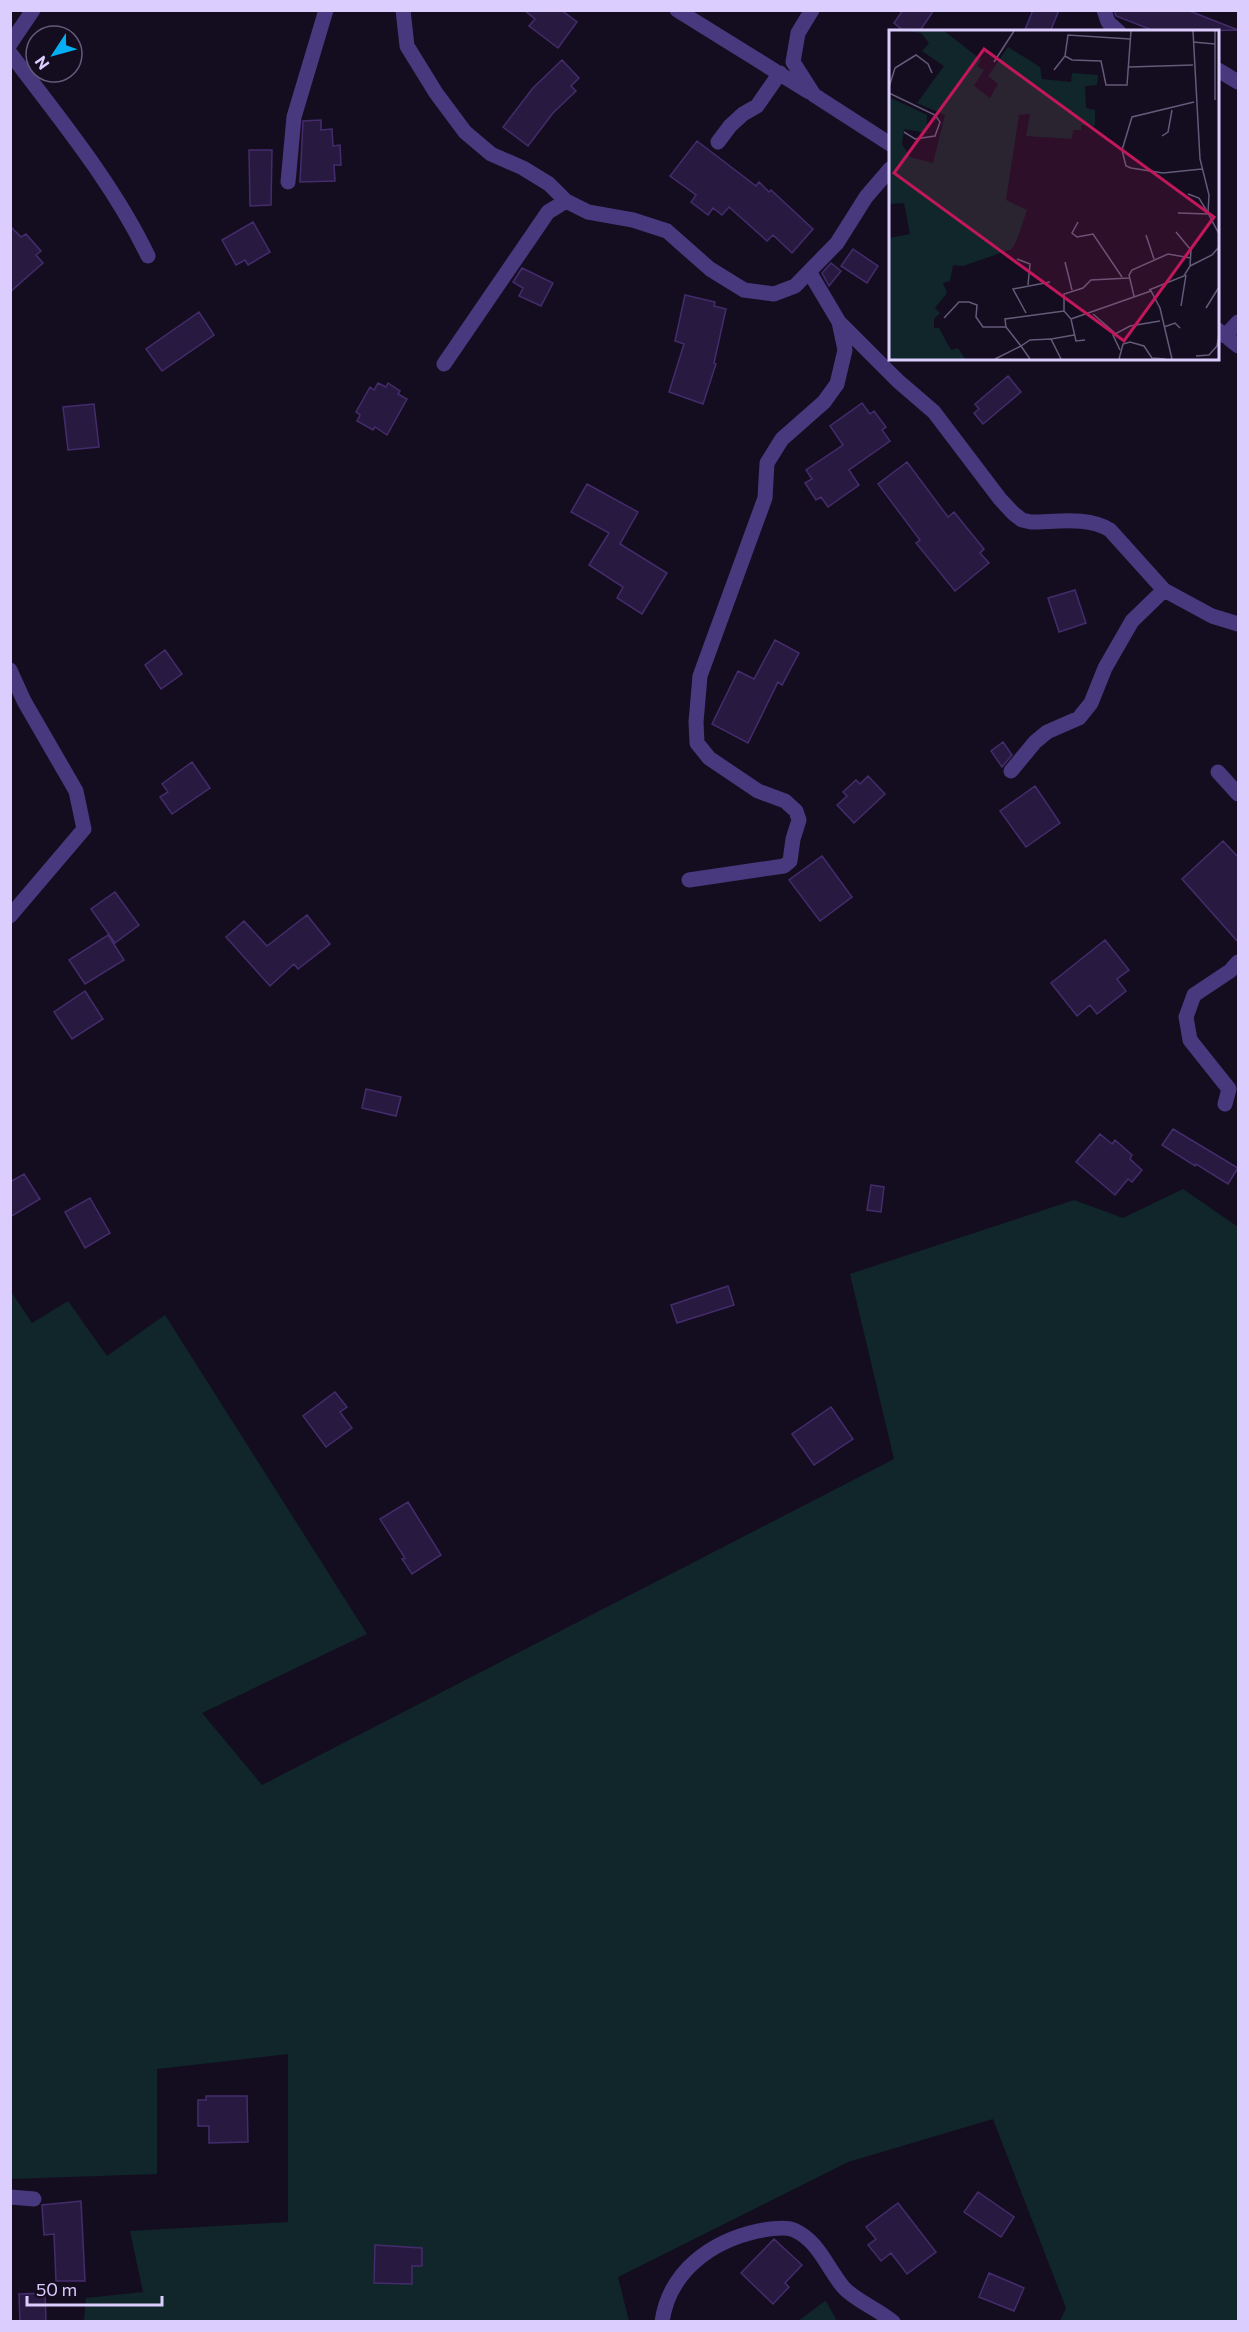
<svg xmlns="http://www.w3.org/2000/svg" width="1249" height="2332" font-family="Commissioner,sans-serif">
<rect width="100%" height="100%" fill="#140d20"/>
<path fill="#10262a" d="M1183,1189L1238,1227V2321H1060L1066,2308L993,2119L848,2162L618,2277L629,2321H84L86,2298L143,2292L130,2231L288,2222V2054L157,2069V2174L11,2179L10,1290L32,1323L68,1301L107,1356L165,1315L367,1634L202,1713L262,1785L894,1459L850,1274L1074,1200L1123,1218Z
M826,2301L837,2321H798L825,2301Z"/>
<path fill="#281940" stroke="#442c6c" stroke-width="1.5" d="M524,10H561L577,22L558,48L529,26L535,19Z
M903,10H934L919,32H905L894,23Z
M1033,10H1059L1050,32H1024Z
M1114,10H1187L1238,30L1157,32L1116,16Z
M562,60L579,78L571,86L576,91L553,113L528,146L503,127L533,88Z
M321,120V130L332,129L333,146L340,145L341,165H334L335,181L300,182L303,121Z
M697,141L756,186L759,182L769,192L771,190L813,229L792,253L773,235L767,241L729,207L722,215L713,208L708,215L691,202L696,195L670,176Z
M249,150H272L271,205L250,206Z
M253,222L270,252L248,265L245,260L236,265L222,240Z
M10,226L21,237L26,234L41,251L36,255L43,263L10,292Z
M853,249L878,266L867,283L841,266Z
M831,263L841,271L829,286L822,273Z
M522,268L553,283L541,306L519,296L523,288L513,282Z
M685,295L715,302L714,306L726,309L714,363L716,364L703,404L669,392L684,344L675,341Z
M199,312L214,335L162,371L146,349Z
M1008,376L1021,392L983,424L974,413L979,409L975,404Z
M378,383L386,387L388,383L400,391L398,394L407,399L387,435L375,427L373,430L357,421L360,415L356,412L370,387L374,390Z
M862,403L870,414L874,411L886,427L882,430L890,441L849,470L859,485L828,507L821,497L816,500L805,483L812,479L806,470L843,445L830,426Z
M94,404L99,447L68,450L63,407Z
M907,462L948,517L954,512L984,549L980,553L989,563L955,591L916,543L920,540L878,484Z
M587,484L638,512L620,544L667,573L642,614L617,598L623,587L589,565L609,533L571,512Z
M1075,590L1086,623L1059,632L1048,598Z
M775,640L799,653L782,685L778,682L748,743L712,724L738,671L754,679Z
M165,650L182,674L161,689L145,665Z
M1003,742L1012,755L1002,767L991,751Z
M192,762L210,788L172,814L160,797L168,792L162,784Z
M868,776L885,794L854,823L837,805L847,796L843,792L856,780L860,784Z
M1035,786L1060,823L1026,847L1000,811Z
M1223,841L1239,858V943L1182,879Z
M822,856L852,897L820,921L789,880Z
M115,892L139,925L115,943L91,909Z
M307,915L330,944L298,969L294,964L270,986L226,937L244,921L267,946Z
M108,935L124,960L85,984L69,960Z
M1105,940L1129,970L1117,979L1126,991L1097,1014L1090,1005L1077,1016L1051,983Z
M85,991L103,1019L72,1039L54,1012Z
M366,1089L401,1097L396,1116L362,1108Z
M1173,1129L1238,1168L1228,1184L1196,1164L1195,1166L1162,1145Z
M1100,1134L1112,1144L1115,1140L1132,1155L1130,1159L1142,1170L1132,1182L1128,1179L1115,1195L1076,1162Z
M24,1174L40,1199L10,1217V1182Z
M871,1185L884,1187L881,1212L867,1210Z
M90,1198L110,1233L85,1248L65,1212Z
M728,1286L734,1305L677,1323L671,1305Z
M335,1392L347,1407L340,1412L352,1428L326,1447L303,1416Z
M831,1407L853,1439L814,1465L792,1434Z
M408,1502L441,1555L412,1574L402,1559L405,1558L380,1519Z
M206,2096H247L248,2142L209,2143V2126H198V2100H206Z
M978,2192L1014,2217L1001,2237L964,2212Z
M81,2201L85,2281H56L54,2234L44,2235L42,2205Z
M898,2203L936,2252L907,2274L891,2253L881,2261L868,2245L876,2239L866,2227Z
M774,2239L802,2265L785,2283L789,2287L773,2304L741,2273Z
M375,2245L422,2248V2266H412V2284L374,2283Z
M989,2273L1024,2288L1014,2311L979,2297Z
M45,2293L46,2322H20L19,2294Z"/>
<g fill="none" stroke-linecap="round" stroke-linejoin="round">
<path stroke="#48397e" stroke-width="15" d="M403,10L407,46L436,93L465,132L491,154L523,168L549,184L566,201L588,212L633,220L667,231L710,269L744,290L774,294L795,286L837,243L866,197L890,169
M677,10L809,92
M812,10L798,33L793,62L814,95L890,144
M1104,10L1108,22L1119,32
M10,44L33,10
M10,53C59,118 113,183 148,256
M1218,70L1238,82
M718,142L730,126L743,114L757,106L780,73
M288,182L294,117L326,10
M810,273L839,322L898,381L934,412L1000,499L1013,513L1022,520L1031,522C1056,522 1088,516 1110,530L1164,590L1212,616L1238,624
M1218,330L1238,346
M1225,336L1238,322
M444,364L548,212L566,201
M10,670L24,701L76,791L84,829L10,916
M1011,771L1035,742L1047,732L1079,718L1091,703L1105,668L1132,621L1164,590
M1218,772L1238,794
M689,880L784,866L790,861L793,839L799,820L796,811L785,801L758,791L709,758L697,743L696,722L700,676L765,498L767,463L782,439L824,402L837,384L845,350L839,322
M1225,1104L1229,1089L1190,1040L1186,1017L1194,995L1230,971L1238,962
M10,2197L34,2199
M662,2322C669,2271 712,2241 758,2231C768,2229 785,2226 794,2230C819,2241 827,2268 844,2288C856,2301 878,2309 893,2322"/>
</g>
<g transform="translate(889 30)">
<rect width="330" height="330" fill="#140d20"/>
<path d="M18,1H55L67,10L92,30L88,36L95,40L85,56L101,68L109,54L99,46L119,17L151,37L153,49L182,52L183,43L209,45L208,55L196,56L197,78L206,80V96L192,95V100H184L183,109L137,106L141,84L130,85L117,170L138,180L129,207L123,219L74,236L64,235L61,251L54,253L58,263L46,278L51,283L45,289V298H50L62,320L69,318L76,329H0V208L21,204L15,173L0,174V67L38,85V103L15,99L13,114L21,127L44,133L56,85L28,73L55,36L33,21L40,13L32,3Z" fill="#10262a"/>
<path fill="none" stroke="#645a79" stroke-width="1.5" d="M304,1L311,129L320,165L319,183L330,204M304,12L326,14M176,26L183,30L212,31L217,55H238L242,1M105,32L125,1M240,37L304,35M6,38L27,25L39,34L43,43M165,40L176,26L179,5L241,9M0,57L6,38M0,63L46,85L51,92L46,106L26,109L15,102M326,70V1M305,72L243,87L233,120L237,136L242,138L274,143L313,139M273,106L279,102L283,80M299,164L310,168L319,183M289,183L320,184M189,192L183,203L188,207L204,204L233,247M257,205L265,229M128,229L141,234L139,255M176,232L183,260M301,236L323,225L330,217M260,260L295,246L301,236L302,220L287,202M245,266L240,245L243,240L279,224L302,228M292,276L297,245M317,278L330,257M137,283L124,259L161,252M204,284L227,304M55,288L70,272H80L88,275L87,287L94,297H117M182,289L262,261L271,278L283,329M275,297L286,293L291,298M162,309L141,310L132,316L117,297L116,289L175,281M196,310L187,311L182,289L175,281V264L194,258L202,250L240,248M231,320L224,305L241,296L271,291M307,326L320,325L328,316L330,305M106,329L132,316L141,329M172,329L162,309L185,305M230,329L234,314L241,312L255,316L263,328L276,329"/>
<path fill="#c2185b" fill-opacity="0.15" stroke="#c2185b" stroke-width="3" d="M95,19L325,187L235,311L5,143Z"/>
<rect width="330" height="330" fill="none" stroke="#dbcdfe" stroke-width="3"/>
</g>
<rect width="1249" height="2332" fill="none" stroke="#dbcdfe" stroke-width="24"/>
<g transform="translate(54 54) rotate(234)"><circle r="28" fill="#140d20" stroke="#645a79" stroke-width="1.5"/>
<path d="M0-4.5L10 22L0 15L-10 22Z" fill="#04b0f3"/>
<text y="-9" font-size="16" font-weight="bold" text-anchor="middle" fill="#dbcdfe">N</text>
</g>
<path d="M27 2296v9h135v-9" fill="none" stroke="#dbcdfe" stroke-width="3"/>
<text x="36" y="2296" font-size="18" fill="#dbcdfe" stroke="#140d20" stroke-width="4.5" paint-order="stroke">50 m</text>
</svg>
